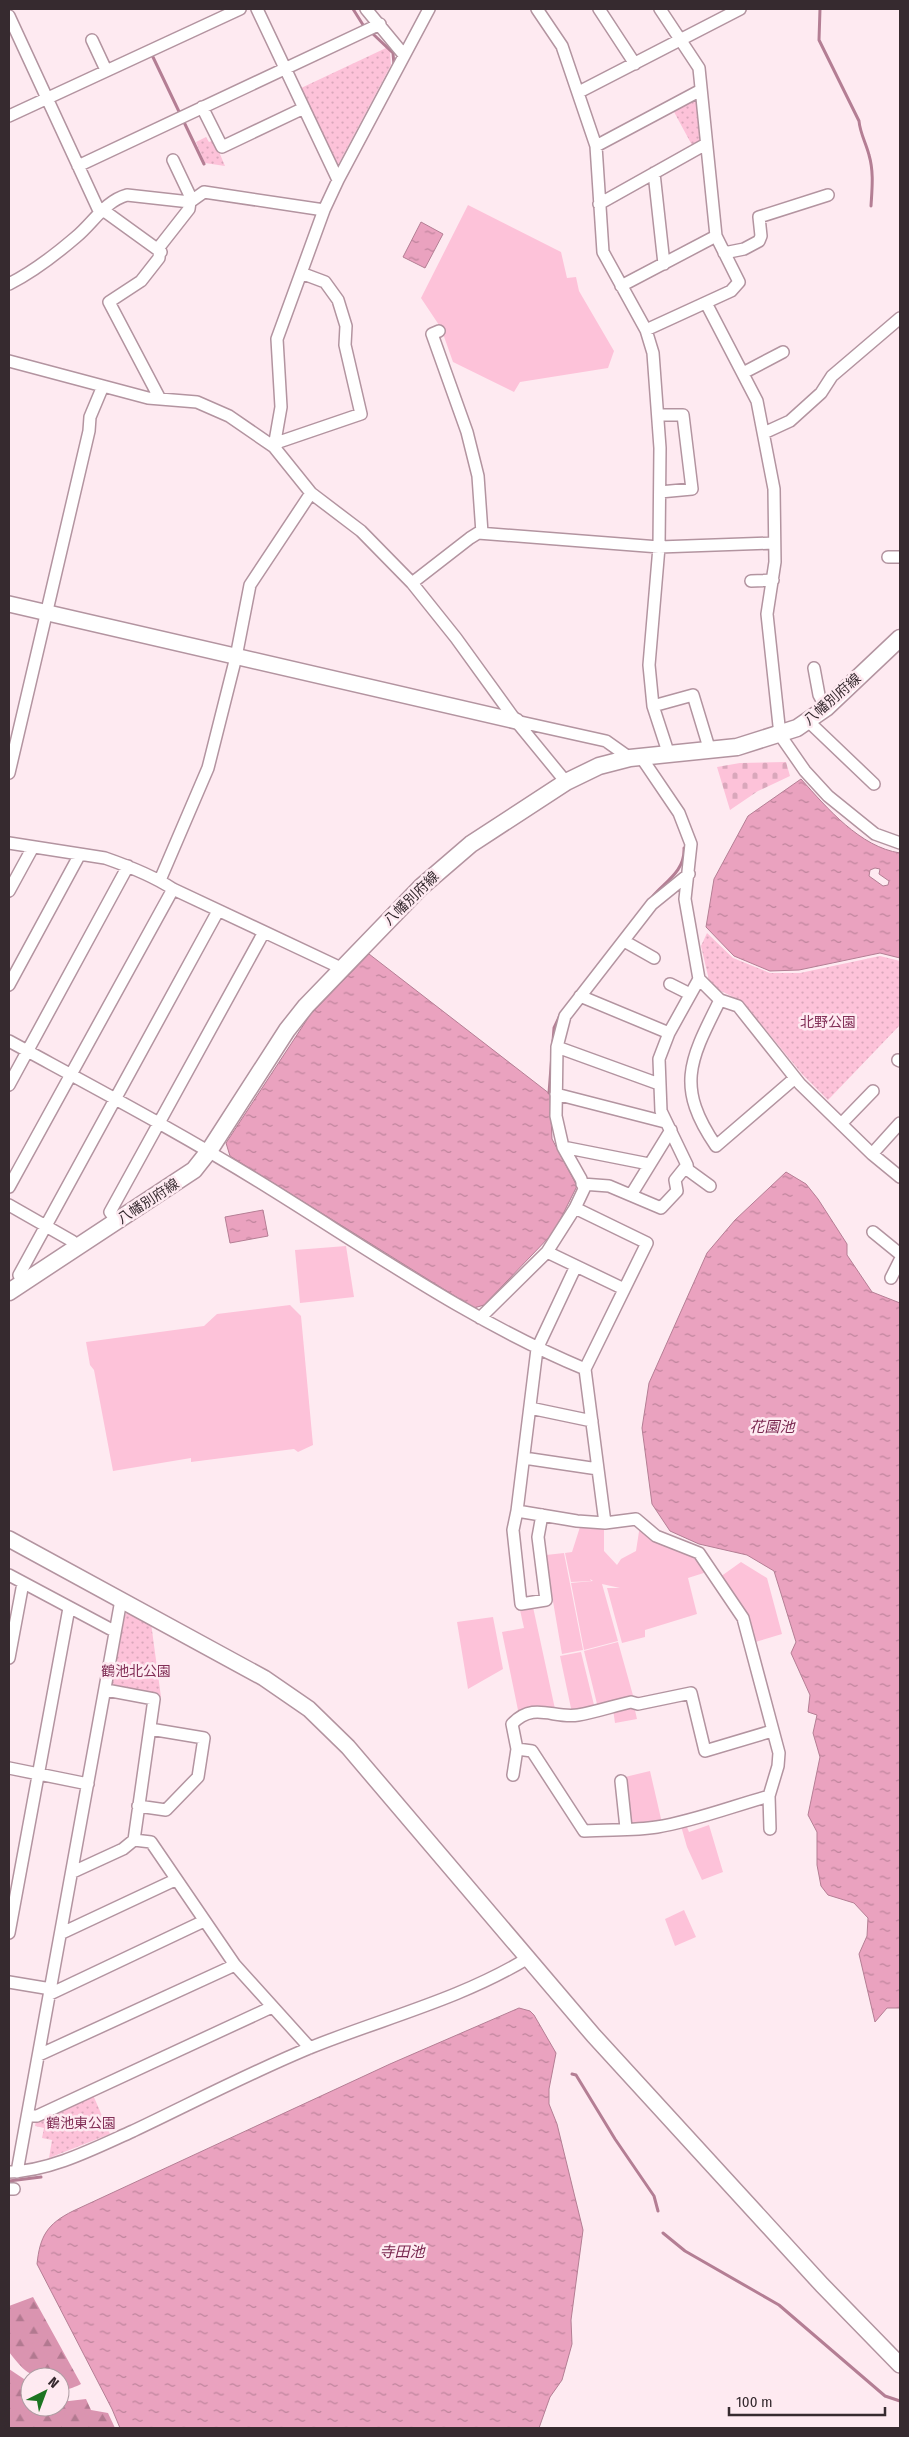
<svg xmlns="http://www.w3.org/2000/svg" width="909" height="2437" font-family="'Fira Sans Condensed','Noto Sans JP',sans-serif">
<defs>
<pattern id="forest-firs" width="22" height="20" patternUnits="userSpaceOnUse" patternTransform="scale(1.25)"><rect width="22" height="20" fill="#da94b0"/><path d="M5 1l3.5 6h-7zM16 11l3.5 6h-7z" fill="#b27990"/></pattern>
<pattern id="cemetery-stones" width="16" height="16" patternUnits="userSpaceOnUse" patternTransform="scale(1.25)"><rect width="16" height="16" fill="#fdc2d9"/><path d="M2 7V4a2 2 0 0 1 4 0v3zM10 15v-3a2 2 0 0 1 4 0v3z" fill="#d9a7bb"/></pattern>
<pattern id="park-dots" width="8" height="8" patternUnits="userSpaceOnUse" patternTransform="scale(1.25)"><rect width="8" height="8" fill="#fdc2d9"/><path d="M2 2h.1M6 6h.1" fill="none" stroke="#d9a7bb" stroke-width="1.8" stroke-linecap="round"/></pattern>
<pattern id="water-ripples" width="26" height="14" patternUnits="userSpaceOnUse" patternTransform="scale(1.25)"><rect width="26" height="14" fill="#eaa2bf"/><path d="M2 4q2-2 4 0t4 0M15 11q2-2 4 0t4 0" fill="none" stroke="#be849c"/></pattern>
</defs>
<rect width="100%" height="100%" fill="#feeaf1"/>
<path fill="#fdc2d9" d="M468,205L561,252L567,278L576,277L579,291L614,351L608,368L520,382L514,392L453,362L441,328L421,298Z
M346,1246L354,1297L300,1303L295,1250Z
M290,1305L301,1316L313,1445L298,1452L294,1449L191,1462V1458L113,1471L94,1370L90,1365L86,1342L204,1326L217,1314Z
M640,1525L693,1554L710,1571L688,1578L697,1614L645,1630V1637L622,1643L607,1588H620L602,1584L618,1641L584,1650L571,1583L593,1581L590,1579L591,1581L571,1582L565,1553L572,1552L580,1527L604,1526V1551L617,1565L621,1559L636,1551Z
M564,1553L583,1650L562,1654L550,1584L563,1582L550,1584L546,1555Z
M741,1562L767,1578L782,1634L752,1643L720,1577Z
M533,1607L555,1709L519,1715L502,1632L524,1628L520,1610Z
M493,1617L503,1669L468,1689L457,1622Z
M618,1642L634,1699L598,1708L584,1651Z
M581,1652L594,1705L591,1709L572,1713L560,1656Z
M634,1706L637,1719L615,1723L613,1709Z
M650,1771L662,1823L631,1827L625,1777Z
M686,1825L689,1832L709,1825L723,1872L702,1880L687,1847L681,1826Z
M684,1910L696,1937L675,1946L665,1919Z"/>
<path fill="url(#forest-firs)" d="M33,2297L81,2384C75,2387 66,2391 60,2389V2377C30,2377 28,2376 9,2352V2306Z
M9,2369L30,2383V2407H60V2399L69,2401L86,2399L91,2410L108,2413L115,2428H9Z"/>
<path fill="url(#cemetery-stones)" d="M786,762L790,776L758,791L730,810L717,767L740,763Z"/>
<path fill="url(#park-dots)" d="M386,48L390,51L391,65L338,165H335L299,89Z
M697,97L701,142L693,147L673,110Z
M206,137L209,142L214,140L225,166L205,163L196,142Z
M707,933L733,958L770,973H800L880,956L900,961V1025L828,1100L802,1074L743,1002L719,990L709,980L701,946Z
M129,1611L151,1623L161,1697L116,1688L112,1684L125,1615Z
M93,2095L110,2134L49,2158L52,2140L42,2138L44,2128L35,2126L36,2121Z"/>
<path fill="url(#water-ripples)" stroke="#b47e94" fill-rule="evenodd" d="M421,222L443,234L425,268L403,257Z
M801,779C827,808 860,847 900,853V958L880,953L799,970L770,971L734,956L706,927L714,879L748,816ZM875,868L880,869L879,874L889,881L888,885L883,886L869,876L870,870Z
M369,954L550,1094L552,1139L577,1186L554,1232L484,1305L474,1308L230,1156L226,1143L310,1015Z
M786,1172L806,1184L818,1199L847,1244V1255L872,1292L900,1303V2008H887L875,2022L859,1954L867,1936L868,1918L854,1903L828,1895L821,1886L817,1865V1832L808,1815L820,1757L813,1733L817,1715L808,1712L810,1695L791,1653L796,1642L774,1571L747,1555L699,1544L670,1531L652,1504L642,1428L649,1383L707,1253L735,1220Z
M263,1210L268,1236L230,1243L225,1217Z
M519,2008L530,2011L534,2015L556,2053L549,2089V2104L557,2124L583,2230L571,2320L572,2344L562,2380L550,2397L539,2428H120L112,2409L37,2264C40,2236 47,2224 73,2211L390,2064Z"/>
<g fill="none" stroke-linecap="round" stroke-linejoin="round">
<path stroke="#b47e94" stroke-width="3" d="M353,9L365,28
M820,9L819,40L859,121C860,133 866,143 869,155C874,172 872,189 871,206
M373,34L393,53L394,65
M152,55L204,164
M653,896C666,881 685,871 684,848
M549,1093L554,1028L561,1013
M572,2074L576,2075L615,2139L654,2196L658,2211
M9,2181L41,2177
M663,2233L685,2251L779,2305L885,2396L900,2401"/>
<g stroke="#b394a0" stroke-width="14">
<path id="minor" d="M257,9L338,180
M366,9L404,55
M537,9L562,46L596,146L603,252L646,330L653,353L660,448L659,547L649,665L653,706L669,755
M599,9L635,64
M9,16L100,213
M92,40L106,70
M579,92L740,9
M202,107L222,147L304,108
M9,116L240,9
M596,146L701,90
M173,160L192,200
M78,166L380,24
M654,173L664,264
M599,204L706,144
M103,210L161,252
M724,253L744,249L759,241L761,236L759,217L828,195
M9,284C33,272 55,255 76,237C93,223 105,201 127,195L190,202L204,192L324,210
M621,286L716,236L699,68L660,9
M706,303L757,401L774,489L775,562L767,614L780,735L805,771L828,796L875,834L900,843
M646,330L731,291L739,282L716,236
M439,331L432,334L467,432L478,476L482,533
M9,361L148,398L197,402L229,416L274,447L311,493L361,531L412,583L456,638L516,721L566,782
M743,373L783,352
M160,399L109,302L141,281L159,258L160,246L189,209L190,202
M658,415H683L692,489L660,492
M764,433L790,421L821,393L832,376L900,318
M274,447L281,407L277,339L324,210L338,180L429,9
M274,447L279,442L361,414L345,345L346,326L338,300L325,282L301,273
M888,557H900
M751,581L773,580
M412,583L470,538L478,533L659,547L774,543
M814,668L819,695L826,708
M653,706L693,695L710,751
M516,721L606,741L630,758
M808,721L874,784
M641,757L679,813L691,844L685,899L699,979L720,1000L738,1006L800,1084L872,1154L900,1177
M9,773L89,431L90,417L103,386
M9,843L105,858C128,866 152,875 173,889L341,968
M160,880L208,768L236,657L250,585L311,493
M9,891L33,847
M624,941L654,958
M670,984L690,994
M9,985L80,854
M580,996L669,1033
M720,1000C690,1060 675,1086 716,1146L795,1078
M9,1041C97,1089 186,1136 271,1189C374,1253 474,1323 585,1369
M557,1047L659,1084
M898,1060L900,1061
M9,1085L128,866
M556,1094L665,1122
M841,1124L873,1091
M563,1147L649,1164
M872,1154L900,1123
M687,1165L688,1170L710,1186
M582,1184L609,1186L661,1208L677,1191L675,1180L687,1165L661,1111L659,1059L669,1033L699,979
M9,1187L173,889
M631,1195L671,1130
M9,1205L72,1241L78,1247
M575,1208L647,1243L585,1369L605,1523
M117,1221L110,1212L264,932
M873,1232L900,1254
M547,1252L624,1289
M576,1266L537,1349L517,1511L577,1521L605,1523L636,1519L656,1536L699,1553L743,1618L779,1753L778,1766L769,1796L770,1829
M891,1278L900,1260
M23,1283L19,1275L218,911
M480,1318L547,1252L575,1208L584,1189L581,1179L563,1147L556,1116L557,1047L565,1016L652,904L689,874
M530,1408L592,1421
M524,1458L598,1469
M517,1511L513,1530L521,1604L546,1600L538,1537L542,1515
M9,1575L114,1631
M9,1658L23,1583
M517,1749L532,1751L584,1831C608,1829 633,1831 657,1827C694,1821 733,1806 769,1796
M9,1768L88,1784
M513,1775L517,1749L512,1724C534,1701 553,1719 578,1715C596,1712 613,1706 631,1702L638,1704L691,1693L705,1751L772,1731
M621,1781L626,1828
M138,1806L166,1810L198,1777L204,1738L150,1729
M134,1840L151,1842L235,1965L310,2048
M73,1872L123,1849L134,1840L154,1699L106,1690
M9,1933L69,1608
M62,1933L175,1880
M9,1982L51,1989
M50,1994L204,1921
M39,2055L235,1965
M28,2116H37L272,2007
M9,2172C51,2171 95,2148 133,2131C192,2103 251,2072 312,2047C384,2018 461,1999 528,1958
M17,2172L121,1600
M9,2189H14"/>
</g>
<g stroke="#b394a0" stroke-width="18">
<path id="tertiary" d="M9,604L516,721
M9,1539L264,1678L309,1709L348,1747L594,2036L822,2285L900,2365"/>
</g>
<g stroke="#b394a0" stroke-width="19">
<path id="secondary" d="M9,1292L194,1170L209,1151L287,1030L306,1006L421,887L471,844L566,782L599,766L630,758L737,747L797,728L826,708L900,638"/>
</g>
<use href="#minor" stroke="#fff" stroke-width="11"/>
<use href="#tertiary" stroke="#fff" stroke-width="15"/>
<use href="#secondary" stroke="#fff" stroke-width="16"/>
</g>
<g text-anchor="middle" stroke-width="5" stroke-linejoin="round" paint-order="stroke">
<g font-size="14" fill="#362a2f" stroke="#feeaf1">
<text transform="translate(832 699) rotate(-41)" y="5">八幡別府線</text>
<text transform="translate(411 898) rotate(-44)" y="5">八幡別府線</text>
<text transform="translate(148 1201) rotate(-33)" y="5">八幡別府線</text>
</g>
<g font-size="14" fill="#822f57" stroke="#feeaf1">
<text x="828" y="1027">北野公園</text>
<text x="136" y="1676">鶴池北公園</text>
<text x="81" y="2128">鶴池東公園</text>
</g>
<g font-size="15" font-style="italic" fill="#79274f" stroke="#feeaf1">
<text x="772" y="1432">花園池</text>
<text x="402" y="2257">寺田池</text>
</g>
</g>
<rect width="909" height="2437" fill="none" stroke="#362a2f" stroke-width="20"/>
<g transform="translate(45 2392) rotate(42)"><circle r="24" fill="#feeaf1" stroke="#ae9da3"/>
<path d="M0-4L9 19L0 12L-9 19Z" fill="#1c7421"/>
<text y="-8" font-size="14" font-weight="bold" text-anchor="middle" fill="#362a2f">N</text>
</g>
<path d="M729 2407v8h156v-8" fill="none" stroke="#362a2f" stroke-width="2.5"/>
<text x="736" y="2407" font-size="15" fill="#362a2f" stroke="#feeaf1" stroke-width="4" paint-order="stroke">100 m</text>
</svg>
